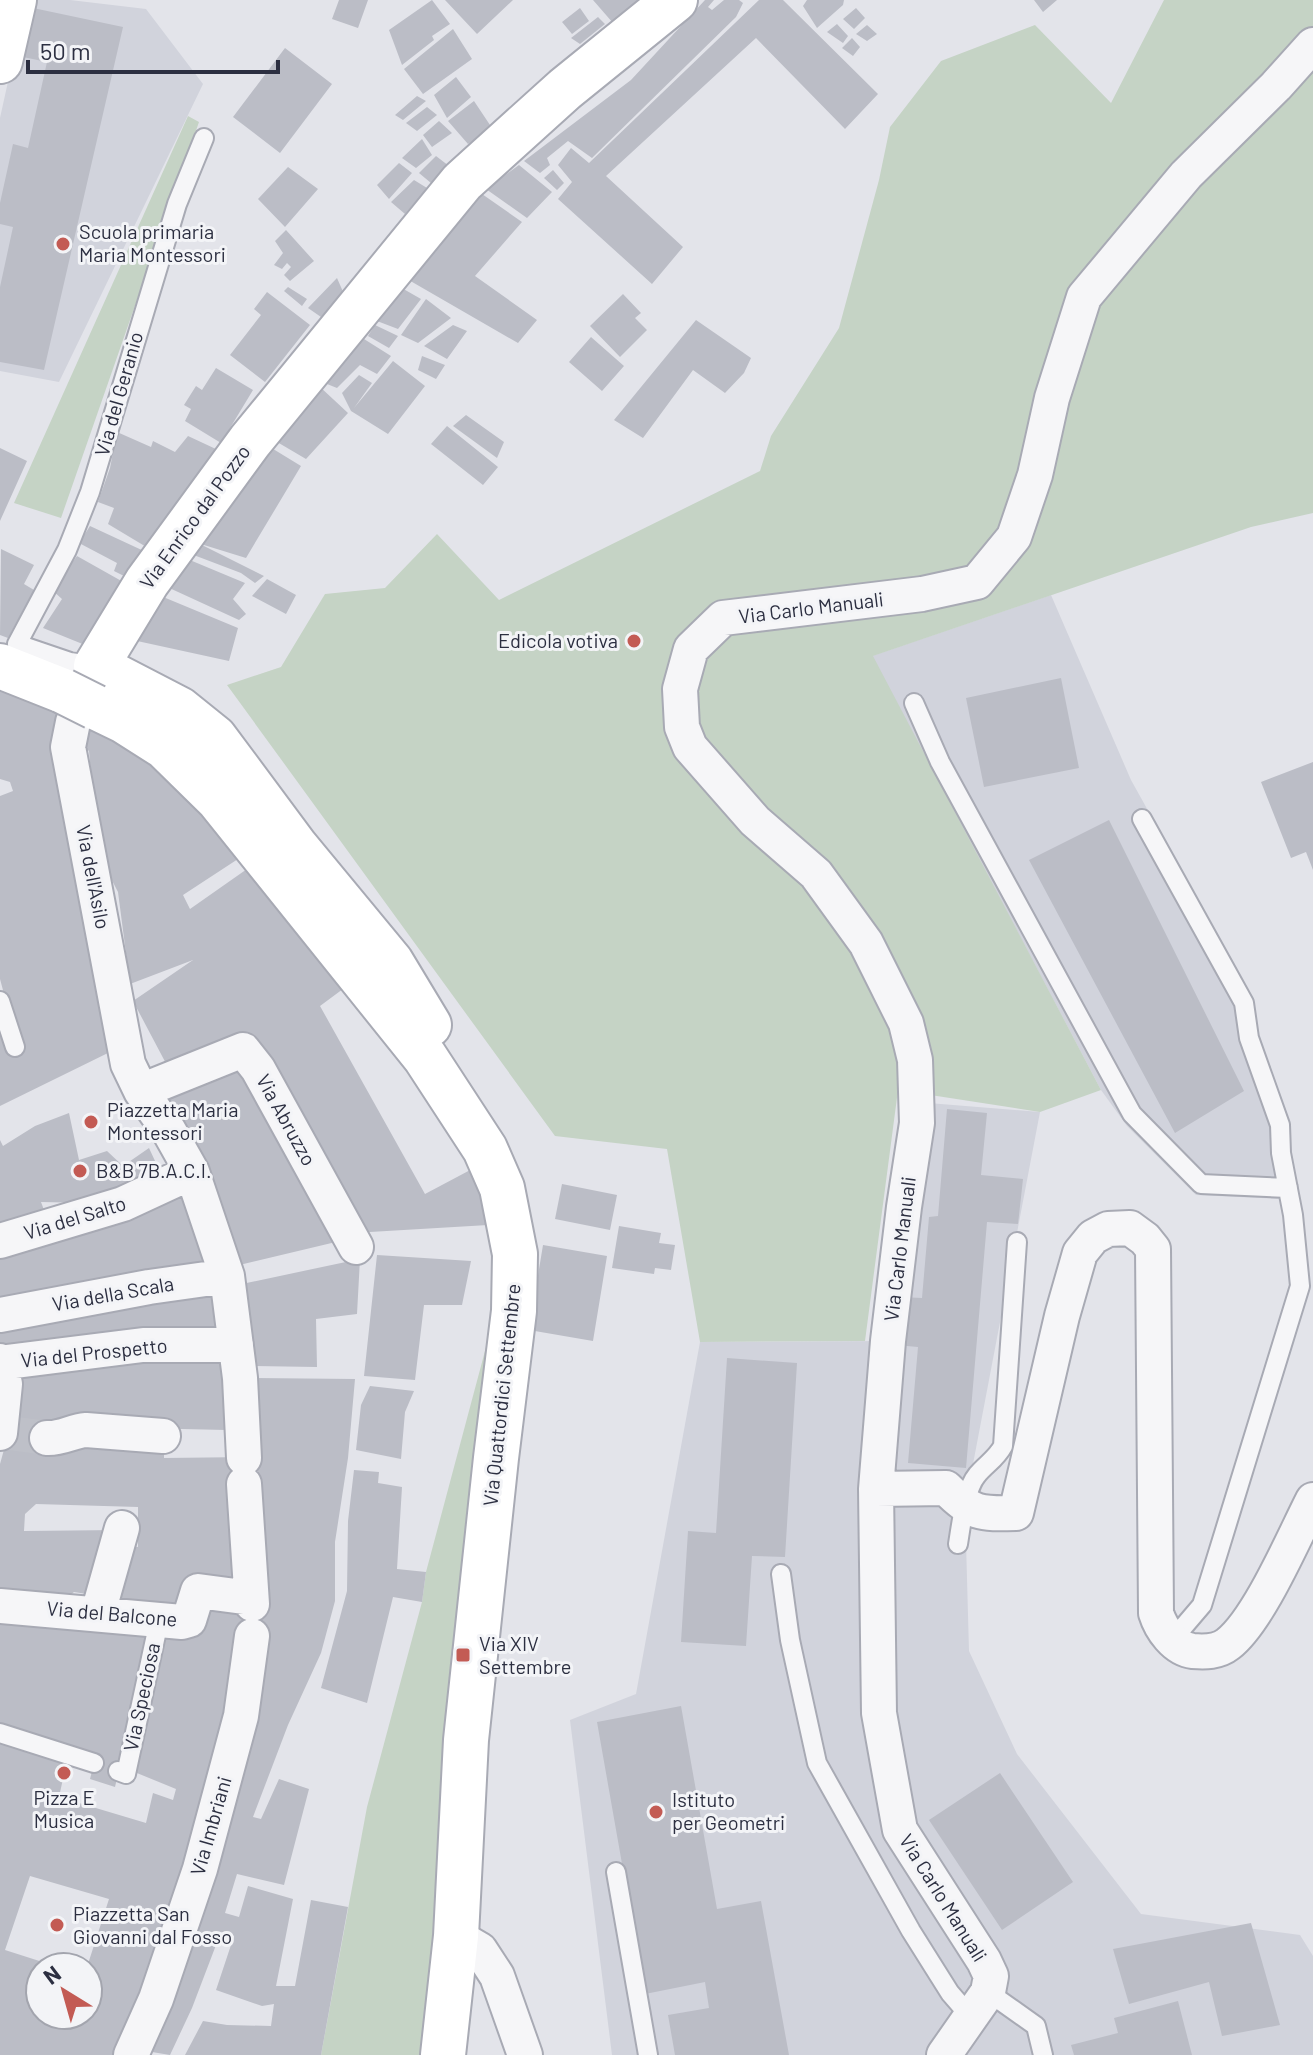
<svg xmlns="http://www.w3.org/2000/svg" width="1313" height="2055" font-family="Barlow,sans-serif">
<rect width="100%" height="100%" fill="#e3e4ea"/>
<path fill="#d1d3dc" d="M26,0H70L146,9L203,84L59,382L0,371V118Z
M1051,595L1131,780L1233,963L1269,1085L1282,1199L1196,1195L1127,1126L1101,1090L872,656Z
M916,1102L1040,1112L965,1506L969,1651L1017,1754L1141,1914L1300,1935L1313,1956V2055H612L570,1720L636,1694L700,1342L888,1341Z"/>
<path fill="#c5d3c5" d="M1164,0H1313V513L1251,527L873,656L1101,1090L1040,1112L898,1090L865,1341L700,1342L667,1149L555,1136L227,685L281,667L325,594L385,588L437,534L499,600L760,471L771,436L839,328L879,180L890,127L941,61L1035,25L1111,103Z
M188,116L199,122L61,518L14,503Z
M493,1321L423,2055H321L367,1807L422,1602L426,1572Z"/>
<path fill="#bbbdc6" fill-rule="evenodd" d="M339,0H368L358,28L332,19Z
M432,0L450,24L432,36L434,40L402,65L389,30Z
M445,0H513L477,34Z
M593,0H640L613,23Z
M705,0H714L708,7L712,10L724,0H739L743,3L736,17L592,158L568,141L547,158L550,165L540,173L524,161L631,80Z
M759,0H783L878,94L845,129L756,38L606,176L683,247L652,284L558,199L572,182L558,165L571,148L589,163Z
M807,0H844L843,5L817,28L803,6Z
M1034,0H1057L1043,12Z
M33,8L123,27L44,370L0,362V287L13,227L0,224V203L13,144L28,148L47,62L23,57Z
M580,8L589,21L572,34L562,22Z
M856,8L865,18L854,29L843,19Z
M598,17L605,24L580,44L571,38Z
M837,24L848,36L843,43L827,32Z
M867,25L877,34L867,41L856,34Z
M453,29L472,59L423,94L404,69Z
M852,38L860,47L853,56L842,48Z
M285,48L332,84L280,153L233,117Z
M456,77L471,97L447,118L434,95Z
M417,96L426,101L403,120L395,115Z
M474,101L492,128L468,144L448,121Z
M427,107L437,115L417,131L406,123Z
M439,121L452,133L432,147L423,135Z
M422,139L432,155L416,168L402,158Z
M436,156L449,166L431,183L419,173Z
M399,163L412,173L389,199L377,185Z
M519,165L552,192L527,218L486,189Z
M288,167L318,189L285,227L258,199Z
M553,170L564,183L557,190L544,178Z
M414,180L427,188L405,214L391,202Z
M482,194L522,222L475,276L537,320L518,343L407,279Z
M286,230L314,261L290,281L284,275L291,267L287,263L282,269L274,265L283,253L275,241Z
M337,278L344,294L321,317L308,308Z
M288,287L307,299L302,306L284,291Z
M400,287L421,299L398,329L377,321Z
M267,292L310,325L265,382L230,355L261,315L254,309Z
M623,294L641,313L635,318L647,330L620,357L590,326Z
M426,299L451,318L418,343L401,335Z
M696,320L751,358L744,373L725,393L693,370L643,438L614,420Z
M375,325L398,336L389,348L368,336Z
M453,325L467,331L447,359L424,346Z
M591,337L624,366L602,391L569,362Z
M364,339L391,356L377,374L360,365L337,388L322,382Z
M422,356L445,365L436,379L418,370Z
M393,361L425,386L388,434L351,411L342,393L359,375L372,383L354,408Z
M216,368L253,390L221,443L185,421L191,409L184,405L196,386L202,390Z
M319,386L348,413L306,459L272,439Z
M466,415L504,442L497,458L453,426Z
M447,426L498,467L483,485L431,444Z
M117,432L151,447L153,441L175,452L188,436L218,450L183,495L148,548L108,524L114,508L98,502L110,468Z
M265,444L301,466L246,558L191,541Z
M0,448L27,461L0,521Z
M90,526L146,552L128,578L114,571L117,563L79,543Z
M200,544L264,576L255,583L241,573L191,554Z
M1,549L34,565L24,584L34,590L8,638L0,635Z
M77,556L125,583L85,645L43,628L62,599L52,590Z
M185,558L245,583L233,599L246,614L239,620L165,586Z
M267,579L296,595L286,614L252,596Z
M156,594L238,628L229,661L128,639Z
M1061,678L1079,768L984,787L966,698Z
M0,691L59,711L110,1052L0,1106V1018L18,1046L0,979V796L13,791L10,782L0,779Z
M88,723L128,740L170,777L238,859L183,895L190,909L247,869L347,986L320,1006L425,1194L474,1168L488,1225L353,1233L245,1035L170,1071L133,1001L193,960L130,984L118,892L98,853L89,751L81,745Z
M1313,762V870L1306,852L1291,858L1261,782Z
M1109,820L1244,1091L1175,1133L1029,860Z
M243,1064L340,1241L231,1267L164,1094Z
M947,1109L987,1113L981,1175L1023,1179L1018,1224L987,1222L966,1468L908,1463L918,1347L896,1345L900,1297L922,1298L929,1217L938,1216Z
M69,1113L79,1160L107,1151L123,1166L149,1148L162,1176L87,1203L41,1202L47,1218L0,1224V1140L3,1146L35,1126Z
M186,1179L219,1274L0,1309V1247Z
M562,1184L617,1195L610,1230L555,1219Z
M619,1226L661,1233L659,1243L675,1245L671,1270L655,1268L654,1274L612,1268Z
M543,1245L607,1256L593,1341L529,1330Z
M377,1255L471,1261L462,1305H424L415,1380L364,1376Z
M360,1259L357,1314L316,1319L317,1367L246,1366L237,1285Z
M218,1283L228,1336L0,1350V1323Z
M143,1347L225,1348L226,1430L50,1426L45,1448L62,1450L71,1441L164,1446V1458L250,1457L249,1378L355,1379L348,1458L335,1542V1601L321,1653L288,1725L253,1817L261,1819L279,1779L309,1789L284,1885L237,1874L225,1913L239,1917L248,1886L293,1899L276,1986H295L311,1900L348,1907L321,2055H185L203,2021L227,2025L271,2026L274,2004L262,2006L216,1990L234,1936L221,1932L192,2008L170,2055L140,2050L162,1996L206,1875L251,1716L256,1637L247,1635L224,1755L204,1811L196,1862L131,2041L122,2055H0V1740L68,1756L59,1797L146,1823L153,1793L173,1800L176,1789L132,1771L163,1625L191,1628L202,1597L261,1604L249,1485L244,1484L239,1485L240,1592L190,1586L181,1619L137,1615V1603L107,1599L124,1545L138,1547V1507L36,1504L25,1514L24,1531L119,1530L99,1596L74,1592L63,1600L61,1606L0,1600V1464L10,1428L11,1365ZM30,1876L109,1899L87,1967L88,2015H40V1967L55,1966L5,1950Z
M727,1358L797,1363L785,1557L752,1556L746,1646L681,1642L688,1531L716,1533Z
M370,1386L414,1391L405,1412L401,1459L356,1450L361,1405Z
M354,1470L379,1472L378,1483L402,1487L397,1569L426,1572L422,1602L393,1597L367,1703L321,1688L347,1591L348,1521Z
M0,1615L153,1624L115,1787L90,1779L95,1759L0,1728Z
M681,1706L717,1909L761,1901L789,2055H675L668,2015L709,2008L705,1982L645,1994L597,1722Z
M1000,1773L1073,1882L1002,1930L929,1820Z
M1251,1923L1280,2025L1222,2036L1209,1982L1129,2004L1113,1949Z
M1178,2001L1192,2055H1074L1071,2045L1118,2033L1114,2018Z"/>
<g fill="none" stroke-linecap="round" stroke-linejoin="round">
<path stroke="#bec0c8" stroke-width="34" stroke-dasharray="34 17" stroke-linecap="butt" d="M9,1433L47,1438"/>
<g stroke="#a8aab4" stroke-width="22">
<path id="lane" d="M96,666L70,662L17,644L67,550L90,492L177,204L204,138
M914,703L940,762L1132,1114L1201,1184L1288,1188
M1142,819L1244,1003L1249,1038L1280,1125L1281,1153L1293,1215L1300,1286L1202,1605L1173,1639
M0,1001L15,1047
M958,1544C961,1526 965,1489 977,1475C986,1464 996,1459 1003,1446L1017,1242
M781,1574L790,1640L817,1763L911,1931L950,1993L970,2016
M0,1733L94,1763
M118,1771L126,1774L159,1621
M616,1872L648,2055
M988,1992L1036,2026L1043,2055"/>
</g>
<g stroke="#a8aab4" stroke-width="38">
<path id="street" d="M92,677L73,722L68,747L128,1064L141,1091L169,1131L192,1172L227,1276L240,1378L244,1458
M141,1091L243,1050L258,1069L356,1247
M0,1241L123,1204L192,1172
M0,1315L149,1287L227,1276
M0,1361L5,1384L0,1433
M0,1363L143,1345H236
M47,1438C61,1439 72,1431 86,1430L163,1436
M244,1484L252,1604
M876,1489L946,1488C972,1514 980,1514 1016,1513L1062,1316L1080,1253L1093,1237L1108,1229L1130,1228L1145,1239L1153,1249L1156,1613C1161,1629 1175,1649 1193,1651C1205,1652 1218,1652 1228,1644C1259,1620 1294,1537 1313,1500
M0,1606L182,1622L189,1620L198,1591L251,1598
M98,1613L122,1528
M456,1936L480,1950L497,1976L525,2055
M131,2055L156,1999L200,1869L241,1716L252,1636
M944,2055L988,1992L991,1976L984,1961L900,1830L879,1713L876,1489L888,1341L904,1207L917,1123L915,1060L906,1023L866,943L816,874L755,821L690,747L682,727L680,689L691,649L723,618L922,594L977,582L1014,537L1035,475L1052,398L1084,297L1186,175L1276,86L1313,45"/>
</g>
<g stroke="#a8aab4" stroke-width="48">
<path id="secondary" d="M0,61L14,0
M0,666L63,691
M95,707L124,721L165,747L218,799L425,1057L485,1149L502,1188L515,1254L514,1311L496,1458L466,1740L456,1936L443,2055
M429,1025L391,962L296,847L215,738L179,709L96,666L147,582L250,441L462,182L565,89L675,0"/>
</g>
<use href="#lane" stroke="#f6f6f8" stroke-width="18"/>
<use href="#street" stroke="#f6f6f8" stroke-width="34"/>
<use href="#secondary" stroke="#fff" stroke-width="44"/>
<g stroke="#a8aab4" stroke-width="48" stroke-linecap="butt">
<path id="secondary-bridge" d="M63,691L95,707"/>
</g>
<use href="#secondary-bridge" stroke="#fff" stroke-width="44"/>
</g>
<g fill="#c35b54" stroke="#f3f4f7" stroke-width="3">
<circle cx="63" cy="244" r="8"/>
<circle cx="634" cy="641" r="8"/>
<circle cx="91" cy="1122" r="8"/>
<circle cx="80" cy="1171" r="8"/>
<rect x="455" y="1647" width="16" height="16" rx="4"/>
<circle cx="64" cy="1773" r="8"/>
<circle cx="656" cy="1812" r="8"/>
<circle cx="57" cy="1925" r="8"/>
</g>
<g text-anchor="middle" stroke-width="6" stroke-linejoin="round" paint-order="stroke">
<g font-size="20" fill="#2c2f41" stroke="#f3f4f7" text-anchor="start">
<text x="79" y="239">Scuola primaria<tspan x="79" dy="23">Maria Montessori</tspan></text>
<text x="618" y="648" text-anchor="end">Edicola votiva</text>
<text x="107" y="1117">Piazzetta Maria<tspan x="107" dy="23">Montessori</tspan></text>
<text x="96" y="1178">B&amp;B 7B.A.C.I.</text>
<text x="479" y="1651">Via XIV<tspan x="479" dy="23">Settembre</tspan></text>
<text x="64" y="1805" text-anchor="middle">Pizza E<tspan x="64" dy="23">Musica</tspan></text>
<text x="672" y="1807">Istituto<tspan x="672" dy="23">per Geometri</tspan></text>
<text x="73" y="1921">Piazzetta San<tspan x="73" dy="23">Giovanni dal Fosso</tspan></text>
</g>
<g font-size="20" fill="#2c2f41" stroke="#f3f4f7">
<text transform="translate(119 394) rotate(-74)" y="7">Via del Geranio</text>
<text transform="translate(195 517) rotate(-54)" y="7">Via Enrico dal Pozzo</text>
<text transform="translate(811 608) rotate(-7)" y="7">Via Carlo Manuali</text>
<text transform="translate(93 877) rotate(79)" y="7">Via dell'Asilo</text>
<text transform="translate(286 1120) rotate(61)" y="7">Via Abruzzo</text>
<text transform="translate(75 1218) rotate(-17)" y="7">Via del Salto</text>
<text transform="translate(900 1249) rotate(-83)" y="7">Via Carlo Manuali</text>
<text transform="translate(113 1294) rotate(-10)" y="7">Via della Scala</text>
<text transform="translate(94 1353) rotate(-6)" y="7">Via del Prospetto</text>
<text transform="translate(502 1395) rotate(-84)" y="7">Via Quattordici Settembre</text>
<text transform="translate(112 1614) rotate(5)" y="7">Via del Balcone</text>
<text transform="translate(142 1697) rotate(-78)" y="7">Via Speciosa</text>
<text transform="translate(211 1826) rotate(-74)" y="7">Via Imbriani</text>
<text transform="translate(943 1898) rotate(58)" y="7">Via Carlo Manuali</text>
</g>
</g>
<g transform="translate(64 1991) rotate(323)"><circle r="38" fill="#f3f4f7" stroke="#a3a5ae" stroke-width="2"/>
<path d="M0-6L14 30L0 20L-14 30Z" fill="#c35b54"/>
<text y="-12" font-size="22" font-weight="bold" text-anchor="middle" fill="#2c2f41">N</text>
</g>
<path d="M28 60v12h250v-12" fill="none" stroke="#2c2f41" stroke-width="4"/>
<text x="40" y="60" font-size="24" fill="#2c2f41" stroke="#f3f4f7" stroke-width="6" paint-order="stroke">50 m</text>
</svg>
